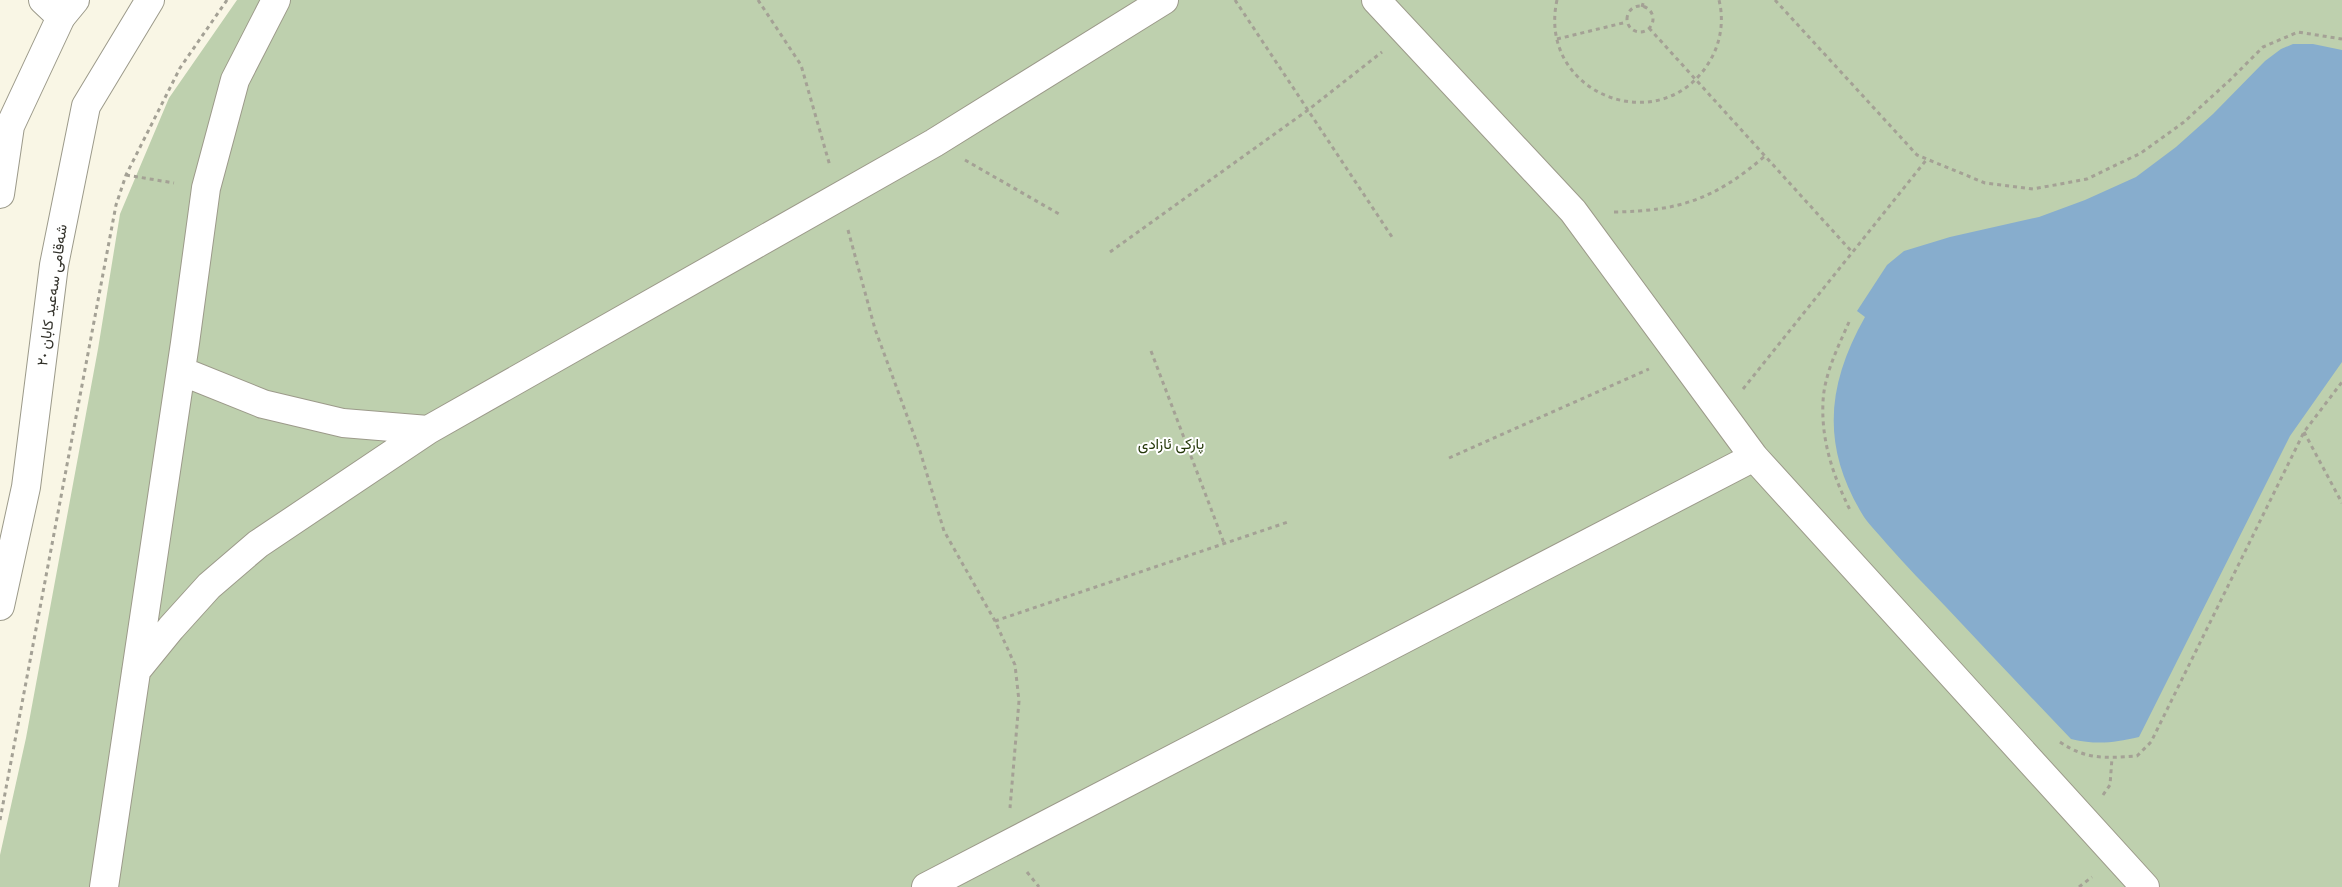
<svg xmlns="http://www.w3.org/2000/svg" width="2342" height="887" font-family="Figtree,Vazirmatn,sans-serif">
<rect width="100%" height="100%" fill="#f9f6e5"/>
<path fill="#bed0ae" d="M237,0H2342V887H0V855L26,738L98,349L120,214L169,98Z"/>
<path fill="#87adcd" d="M2293,44H2313L2342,50V362L2290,436L2139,737C2113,743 2097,745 2071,739C2029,695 1987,651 1946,607C1926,586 1905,565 1886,543C1879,534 1870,526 1864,517C1821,448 1826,386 1865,317L1857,311L1887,265L1904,251L1950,237L2039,217L2085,200L2136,177L2176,147L2213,114L2265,61L2281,49Z"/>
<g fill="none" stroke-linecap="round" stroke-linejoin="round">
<g stroke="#9c9a8a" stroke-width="30">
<path id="street" d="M43,0L61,17
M1376,0L1573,211L1754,457L2145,887
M181,371L263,404L343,423L428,430
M136,671L171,628L209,586L258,544L428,430L934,143L1164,0
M104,887L185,343L206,188L235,80L276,0
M926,887L1754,457"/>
</g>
<g stroke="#9c9a8a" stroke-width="30">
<path id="secondary" d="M0,194L10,126L61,17L75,0
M0,606L26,487L54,265L86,106L150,0"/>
</g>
<path stroke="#a4a195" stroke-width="3" stroke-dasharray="4 4" stroke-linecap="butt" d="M758,0L801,65L830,166
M1235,0L1394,240
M1557,0C1536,95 1664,143 1711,59C1721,41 1724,20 1719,0
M1775,0L1917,155L1985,183L2033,189L2087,179L2141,153L2184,122L2230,80L2263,47L2298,32L2342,39
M1627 19a13 13 0 1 1 26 0a13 13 0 1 1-26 0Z
M1642,7L1644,0
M1649,28L1852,252
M1557,39L1627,22
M965,160L1059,214
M126,175L174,183
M1614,212C1680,211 1715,199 1765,156
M848,230L875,329L920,451L944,531L995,621L1015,665L1019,701L1010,808
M1110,252L1308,110L1382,52
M1849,322C1838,347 1824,375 1823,402C1821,442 1834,478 1851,512
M1151,351L1224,543
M1743,389L1927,159
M2304,432L2342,503
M1449,458L1649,369
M995,621L1288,522
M2060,742C2086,760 2106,758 2137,756L2151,742L2304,432L2342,382
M2103,795L2110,785L2112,758
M0,820L116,205L126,175L180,68L227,0
M1027,872L1039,887
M2079,887L2092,877"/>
<use href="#street" stroke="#fff" stroke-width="28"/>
<use href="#secondary" stroke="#fff" stroke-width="28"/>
</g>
<g text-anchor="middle" stroke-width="4" stroke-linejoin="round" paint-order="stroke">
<g font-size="15" fill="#34332c" stroke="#fff">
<text transform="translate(52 295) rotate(-82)" y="5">شەقامی سەعید کابان ٢٠</text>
</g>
<g font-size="15" fill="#243809" stroke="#fff">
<text x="1171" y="449">پارکی ئازادی</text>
</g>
</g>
</svg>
